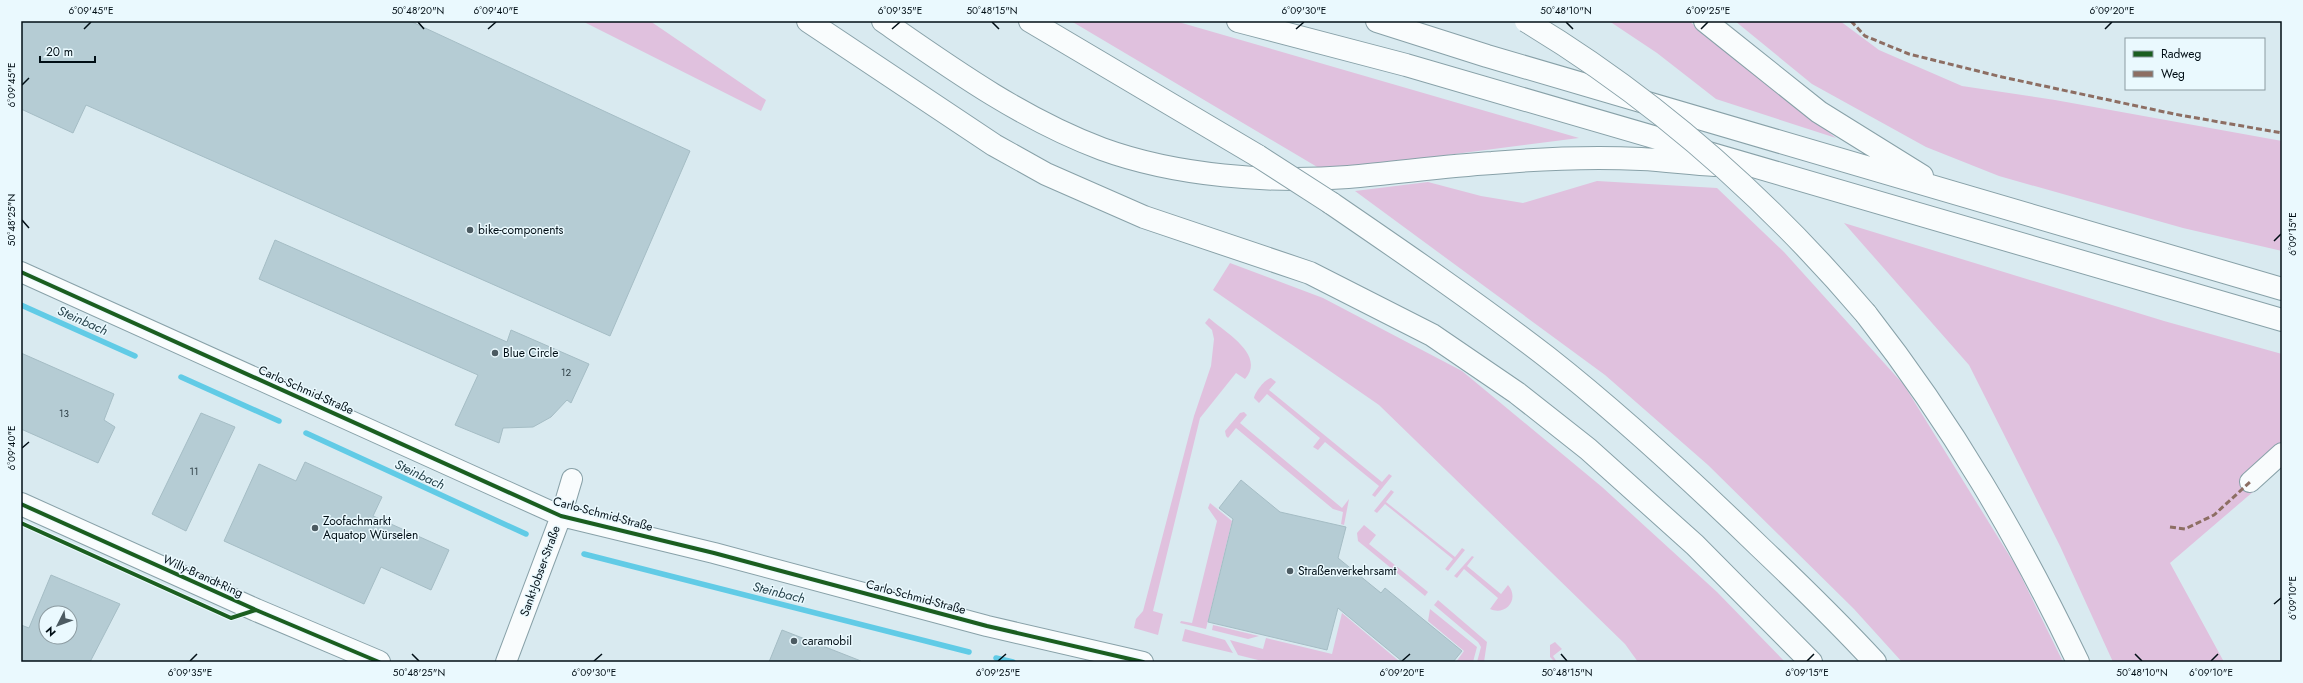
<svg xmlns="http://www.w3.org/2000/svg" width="2303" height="683" font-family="Jost,sans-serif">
<rect width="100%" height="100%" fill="#d9eaf0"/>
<path fill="#e0c1de" d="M582,21H650L766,100L761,111Z
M1071,21H1175L1579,138L1324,171Z
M1609,21H1689L1836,138L1716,99L1657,53Z
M1735,21H1840L1879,50L1962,86L2055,100L2282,141V251L2183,228L1999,176L1926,147L1812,84Z
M1597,181L1717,188L1784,252L1904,385L2017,568L2063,662H1902L1854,609L1708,465L1605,375L1355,191L1428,182L1481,196L1523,203Z
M1844,223L2164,321L2282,354V467L2170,563L2224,662H2113L2060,546L1969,365Z
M1230,263L1323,298L1462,371L1602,487L1717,592L1785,662H1638L1625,644L1379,405L1213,290Z
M1209,318C1226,333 1266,355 1245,379L1236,373L1200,418L1153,611L1163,614L1158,635L1134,628L1136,619L1143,611L1194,416L1211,366L1214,339L1212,330L1205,323Z
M1271,378L1276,382L1269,390L1382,482L1389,474L1392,476L1375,497L1372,495L1379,486L1325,442L1318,450L1313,447L1320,438L1267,394L1259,403L1254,398C1255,392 1265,379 1271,378Z
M1244,412L1247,415L1240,423L1342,508L1349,499L1344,525L1341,524L1343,512L1333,509L1236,428L1228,438L1226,436L1225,431L1240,413Z
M1391,490L1394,492L1386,502L1455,557L1462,548L1465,550L1448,571L1445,569L1453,559L1385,504L1377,513L1374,511Z
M1210,503L1232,521L1206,629L1180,623L1181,621L1192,623L1217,521L1208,508Z
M1364,525L1376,535L1369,544L1428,592L1425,596L1358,541L1357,533Z
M1472,556L1474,557L1467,566L1501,594L1508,585C1520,599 1506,616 1490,609L1498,598L1464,569L1457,578L1454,576Z
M1438,600L1487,642L1484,662H1477L1481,647L1478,642L1434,605Z
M1430,609L1477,647L1473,662H1456L1464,651L1428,621Z
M1342,613L1400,662H1266L1238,655L1230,640L1263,649L1266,638L1332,654Z
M1213,625L1259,636L1248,639L1212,630Z
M1185,629L1225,640L1233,653L1182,641Z
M1555,642L1562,649L1553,656L1557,662H1555L1550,657V645Z"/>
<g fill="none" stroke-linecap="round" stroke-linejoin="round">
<path stroke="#61cbe6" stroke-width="5.5" d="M21,305L135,356
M181,377L279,421
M306,433L526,534
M584,554L969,652
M996,658L1013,662"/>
</g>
<path fill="#b5ccd4" stroke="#a5bdc5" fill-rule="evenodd" d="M21,21H410L690,151L610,336L86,105L73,133L21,109Z
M275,240L507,342L511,330L589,364L571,403L567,400L551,417L533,427L503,428L499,443L455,425L478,375L259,279Z
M21,353L114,394L104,420L115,427L98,463L21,429Z
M201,413L235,427L186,531L152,514Z
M305,462L382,497L373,516L449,550L431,590L381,567L364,604L224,541L259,464L296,481Z
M1241,480L1280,512L1346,527L1338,558L1381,593L1385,588L1462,651L1453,662H1403L1338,608L1327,650L1208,622L1233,519L1219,508Z
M51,575L120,604L90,662H21V625L29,628ZM46,613H70V637H46Z
M782,630L861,661V662H769Z"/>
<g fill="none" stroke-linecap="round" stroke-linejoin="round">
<g stroke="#88a1a8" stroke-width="22">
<path id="minor" d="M21,272L561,516L714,553L987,626L1143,662
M2250,482L2282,453
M506,662L561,516L572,479"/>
</g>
<g stroke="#88a1a8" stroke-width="24">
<path id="tertiary" d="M21,504L256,610L379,662"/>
</g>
<g stroke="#88a1a8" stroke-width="24">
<path id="motorway" d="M808,21L994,145L1046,174L1144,217L1310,273L1432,335L1517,393L1588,449L1695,545L1811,662
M883,21C952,69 1022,119 1102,149C1176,176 1270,183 1348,177C1396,173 1444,166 1492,163C1538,159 1595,157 1641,159C1666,160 1691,164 1715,165
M1030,21L1258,156
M1238,21L1406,65L2282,320
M1377,21L1487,56L2282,289
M1705,21L1819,112L1922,176
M1331,203C1404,253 1477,303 1547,357C1622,416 1692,481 1761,548C1800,585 1838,622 1875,662
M1866,314C1952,424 2018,537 2078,662"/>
</g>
<use href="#minor" stroke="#f9fcfd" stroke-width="20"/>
<use href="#tertiary" stroke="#f9fcfd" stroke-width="22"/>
<use href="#motorway" stroke="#f9fcfd" stroke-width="22"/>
<g stroke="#88a1a8" stroke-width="24" stroke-linecap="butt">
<path id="motorway-bridge" d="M1526,21C1656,99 1768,199 1866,314
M1258,156L1331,203"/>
</g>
<use href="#motorway-bridge" stroke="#f9fcfd" stroke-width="22"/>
<path stroke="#8d6e63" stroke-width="3" stroke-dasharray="6 3" stroke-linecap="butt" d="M1851,21L1865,36L1909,54L2002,77L2174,114L2282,133
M2170,527L2185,529L2214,515L2250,482"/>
<g stroke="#eaf9fe" stroke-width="6">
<path id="cycleway" d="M21,272L561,516L714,553L987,626L1143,662
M21,504L256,610L379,662
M21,523L231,618L256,610"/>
</g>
<use href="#cycleway" stroke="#1b5e20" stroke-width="4"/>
</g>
<path fill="none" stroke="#000e15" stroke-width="1.5" d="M418,22L424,29M992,22L999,29M1566,22L1573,29M84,29L91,22M488,29L496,22M892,29L900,22M1296,29L1304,22M1701,29L1708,22M2105,29L2112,22M22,85L29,78M22,220L29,228M2274,241L2281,234M22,448L29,442M2274,604L2281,598M412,654L419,661M1561,654L1567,661M2135,654L2142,661M190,661L197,654M594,661L602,654M998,661L1006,654M1402,661L1410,654M1807,661L1814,654M2211,661L2218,654"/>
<g fill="#4c5b62" stroke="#eaf9fe" stroke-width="1.5">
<circle cx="470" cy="230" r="4"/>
<circle cx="495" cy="353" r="4"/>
<circle cx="315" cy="528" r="4"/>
<circle cx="1290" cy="571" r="4"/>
<circle cx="794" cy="641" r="4"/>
</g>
<g text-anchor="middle" stroke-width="3" stroke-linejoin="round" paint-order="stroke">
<g font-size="10" fill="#2d3e45">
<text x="566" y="376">12</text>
<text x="64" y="417">13</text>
<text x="194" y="475">11</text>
</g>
<g font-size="12" fill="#000e15" stroke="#eaf9fe" text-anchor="start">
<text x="478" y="234">bike-components</text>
<text x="503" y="357">Blue Circle</text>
<text x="323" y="525">Zoofachmarkt<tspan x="323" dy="14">Aquatop Würselen</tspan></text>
<text x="1298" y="575">Straßenverkehrsamt</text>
<text x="802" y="645">caramobil</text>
</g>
<g font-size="12" fill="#000e15" stroke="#eaf9fe">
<text transform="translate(306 390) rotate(24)" y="4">Carlo-Schmid-Straße</text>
<text transform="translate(603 514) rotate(15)" y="4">Carlo-Schmid-Straße</text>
<text transform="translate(540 571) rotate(-70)" y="4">Sankt-Jobser-Straße</text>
<text transform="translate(203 576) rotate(24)" y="4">Willy-Brandt-Ring</text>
<text transform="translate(916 597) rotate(15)" y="4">Carlo-Schmid-Straße</text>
</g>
<g font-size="13" font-style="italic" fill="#28444d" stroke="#eaf9fe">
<text transform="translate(83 320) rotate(24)" y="5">Steinbach</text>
<text transform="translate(420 474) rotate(25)" y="5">Steinbach</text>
<text transform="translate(779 592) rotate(14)" y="5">Steinbach</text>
</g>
</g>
<rect width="2303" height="683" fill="none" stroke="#eaf9fe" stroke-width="44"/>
<rect x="2125" y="38" width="140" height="52" fill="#eaf9fe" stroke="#8c9ba1"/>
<rect x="2133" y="51" width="20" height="6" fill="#1b5e20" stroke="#8c9ba1"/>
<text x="2161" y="58" font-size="12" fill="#000e15">Radweg</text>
<rect x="2133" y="71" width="20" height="6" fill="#8d6e63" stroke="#8c9ba1"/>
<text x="2161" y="78" font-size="12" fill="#000e15">Weg</text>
<g transform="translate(58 625) rotate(228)"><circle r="19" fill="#eaf9fe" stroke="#8c9ba1"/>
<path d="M0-3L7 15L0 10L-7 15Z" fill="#4c5b62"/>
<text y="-6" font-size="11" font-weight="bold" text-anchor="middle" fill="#000e15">N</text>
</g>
<path d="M40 56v6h55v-6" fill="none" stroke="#000e15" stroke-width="2"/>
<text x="46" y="56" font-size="12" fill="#000e15" stroke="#eaf9fe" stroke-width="3" paint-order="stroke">20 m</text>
<rect x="22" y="22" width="2259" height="639" fill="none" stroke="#000e15" stroke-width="1.5"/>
<g font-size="10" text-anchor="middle" fill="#000e15">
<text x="91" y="14">6°09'45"E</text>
<text x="418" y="14">50°48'20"N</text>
<text x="496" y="14">6°09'40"E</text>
<text x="900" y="14">6°09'35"E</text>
<text x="992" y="14">50°48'15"N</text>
<text x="1304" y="14">6°09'30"E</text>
<text x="1566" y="14">50°48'10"N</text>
<text x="1708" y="14">6°09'25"E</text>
<text x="2112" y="14">6°09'20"E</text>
<text transform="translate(11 85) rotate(-90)" y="4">6°09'45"E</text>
<text transform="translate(11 220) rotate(-90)" y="4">50°48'25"N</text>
<text transform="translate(2292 234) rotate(-90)" y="4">6°09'15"E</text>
<text transform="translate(11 448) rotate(-90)" y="4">6°09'40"E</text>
<text transform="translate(2292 598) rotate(-90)" y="4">6°09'10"E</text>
<text x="190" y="676">6°09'35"E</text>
<text x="419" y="676">50°48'25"N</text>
<text x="594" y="676">6°09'30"E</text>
<text x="998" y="676">6°09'25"E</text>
<text x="1402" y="676">6°09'20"E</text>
<text x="1567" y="676">50°48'15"N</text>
<text x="1807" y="676">6°09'15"E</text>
<text x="2142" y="676">50°48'10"N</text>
<text x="2211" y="676">6°09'10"E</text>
</g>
</svg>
